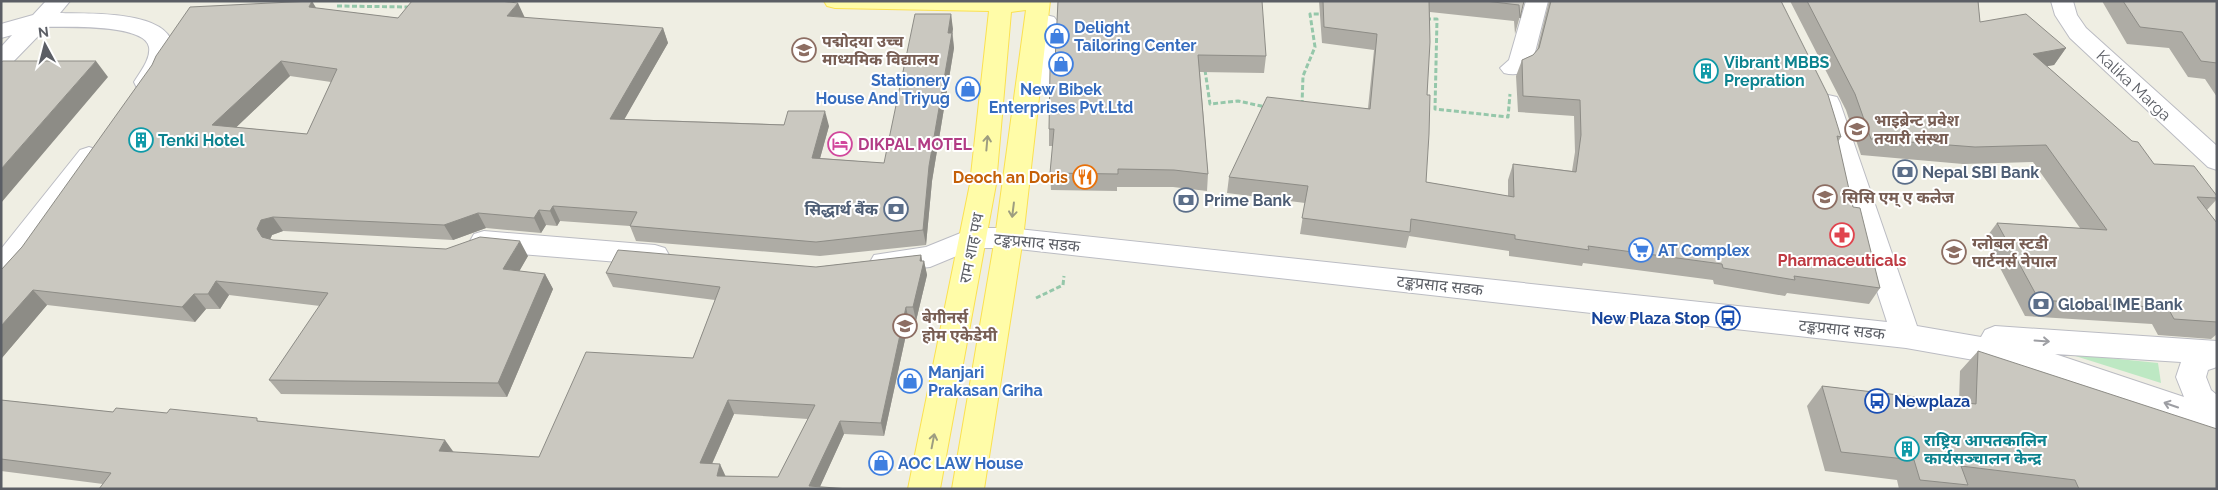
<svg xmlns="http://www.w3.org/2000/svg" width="2218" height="490" font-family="Raleway,'Noto Sans Devanagari',sans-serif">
<rect width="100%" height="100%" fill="#efeee3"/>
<path fill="#bde8c3" d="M2069,354L2158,363L2161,383Z"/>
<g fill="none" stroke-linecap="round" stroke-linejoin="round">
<g stroke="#bbbcc3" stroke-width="2">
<path id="minor" d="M46,1H70L60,13C86,14 174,9 173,50C172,64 162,76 155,88L146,90L137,88L134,82C140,72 151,59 149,47C145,24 66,27 47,27L9,66L1,69V47L12,35L1,38V24L33,15Z
M1526,1H1548L1532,64C1525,74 1515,76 1504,73L1500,68L1509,60Z
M2051,1H2073L2077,15L2086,28L2217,146V170L2208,167L2070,38L2055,15Z
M1046,15L1054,17L1058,22L1054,79L1051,85L1042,87L1033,85L1030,79L1034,22L1038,17Z
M1828,95L1837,97L1840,103L1917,326L1981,337L1985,330L1995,326L2217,341V367L2208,370L2206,377L2211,390L2217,395V435L2071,382L2019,368L1906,348L1009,248H976L930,267L884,272L874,269L870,262L874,255L926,247L973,228H1009L1887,322L1816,103L1819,97ZM2055,354L2181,362L2176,377L2184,397Z
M89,147L98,150L102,156L98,162L11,276L1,280V249L80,150Z
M484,231L655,245L665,248L669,255L665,262L655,265L484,251L474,248L470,241L474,234Z"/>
</g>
<g stroke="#fbe150" stroke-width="2">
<path id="major" d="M824,1H1050L1023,238L984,489H952L995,238L1026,10L1011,12L996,184L940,489H908L970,184L989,11L835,8L827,6Z"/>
</g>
<path stroke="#95c7aa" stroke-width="3" stroke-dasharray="5 2.5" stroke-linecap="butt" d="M337,6L409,7
M1426,19H1437L1435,109L1508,117L1510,94
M1205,70L1210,104L1238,101L1266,107
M1302,105L1303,76L1315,47L1310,14H1322
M1036,298L1063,285L1064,276"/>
<use href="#minor" fill="#fff" fill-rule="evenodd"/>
<use href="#major" fill="#fffca8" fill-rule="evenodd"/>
</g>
<path fill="#aeaca5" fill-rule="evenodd" d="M1058,1L1266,56L1264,73L1200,72L1208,174L1207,191L1173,187H1117V191L1051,190L1050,173L1053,146H1049V129L1055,62Z
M1319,1H1524L1515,34L1514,21L1430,12L1427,95L1426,182L1508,196V180L1513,164L1572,171L1575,152L1574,116L1518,112L1516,76L1522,60L1533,55L1537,50L1549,1H1781L1841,137L1838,142L1853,207L1880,288L1869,304L1787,293L1785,296L1714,284L1713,280L1583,263L1582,266L1509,256V251L1409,236L1406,248L1300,234L1305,203L1227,193L1229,177L1368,108L1374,50L1322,43Z
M1790,1H1978L1980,22L2066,48L2054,65L2047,66L2154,164L2217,196V199L2207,210L2217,223V334L2211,339L2158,335L2152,324L2025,316L1985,239L1997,223L2080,228L2033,162L1963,164L1861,155L1846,110Z
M2102,1H2217V97L2205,79L2188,77L2169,48L2127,44Z
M316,8L398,18H524L663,28L668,43L624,119L829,126L820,158L884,163L951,14L954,48L932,181L926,245L820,256L636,241L630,226L560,221L557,226L546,225L541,233L486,228L453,240L283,231L272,235L270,240H273L528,256L519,271L545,274L553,289L507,397L281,394L269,380L320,306L229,295L220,309H206L195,322L47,305L1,359V270L22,247ZM290,76L331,82L307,134L236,127Z
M921,255L922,261H924L927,275L916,321H909L884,436L844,434L820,486L103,484L1,471V400L113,412L167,413L260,421L453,452L539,457L693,358L715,300L613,287L606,273L816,267ZM734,414L808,419L778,477L725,476L712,464Z
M1978,351L2217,489H1899L1897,480L1825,471L1807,406L1822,386L1959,402L1960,371Z"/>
<path fill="#8d8c86" d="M312,1L321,16L309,7Z
M518,3L525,18L507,16Z
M951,14L953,29L950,47L948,33Z
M663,28L668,43L616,134L610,119Z
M952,33L954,48L932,181L926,245L923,230L929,166Z
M2066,48L2054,65L2022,70L2033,54Z
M96,61L108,77L1,203V169Z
M281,61L290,76L223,140L212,125Z
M825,111L829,126L816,173L812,158Z
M553,206L560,221L557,226L550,211Z
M539,210L546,225L541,233L534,218Z
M478,213L486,228L453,240L444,225Z
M273,217L283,231L272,235L268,244L262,237L257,229L261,220Z
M520,241L528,256L512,284L503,269Z
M921,255L923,266L924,261L927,275L916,321L913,307Z
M545,274L553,289L507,397L498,383Z
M216,281L229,295L220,309L208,294Z
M33,290L47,305L1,359V326Z
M194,294L206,309L195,322L182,307Z
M906,307L909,321L884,436L881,423Z
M728,400L734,414L706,477L700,463Z
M840,421L844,434L819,489L809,486Z
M445,440L455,454L439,451Z
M720,464L726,477L717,476Z"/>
<path fill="#cac8c0" stroke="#8d8c86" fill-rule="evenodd" d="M312,1L309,7L398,18L412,1H500L518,3L507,16L663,28L610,119L784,125L788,111H825L812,158L884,163L915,14H951L948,33H952L929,166L923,230L816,242L630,226L637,212L553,206L550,211L539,210L534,218L478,213L444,225L273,217L261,220L257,229L262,237L273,240L446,249L480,237L520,241L503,269L545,274L498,383L269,380L328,293L216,281L208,294H194L182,307L33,290L1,326V270L22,247L152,65L156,56L190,7ZM281,61L337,69L307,134L212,125Z
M1058,1H1262L1266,56L1198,55L1208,174L1174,170L1118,169V174L1050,173L1054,129H1049L1050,70L1055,62Z
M1323,1H1429L1430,42L1427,95H1430L1429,134L1426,182L1514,197L1513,164L1576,172L1581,135L1580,100L1523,96L1522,60L1533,55L1539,48L1551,1H1781L1828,95L1841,137L1837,136L1853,207L1860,208L1880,288L1794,276L1795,280L1723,268L1722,264L1588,246L1589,250L1515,239V235L1411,219L1410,232L1302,218L1308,186L1229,177L1267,97L1370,109L1377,34L1324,27Z
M1485,1H1524L1520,18L1519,5Z
M1807,1H1978L1980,22L2026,14L2066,48L2033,54L2132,141L2138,142L2154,164L2194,166L2217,196V198L2197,197L2217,223V322L2174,319L2168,308L2039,300L1997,223L2107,230L2046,145L1975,147L1871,139L1855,94Z
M2123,1H2217V63L2201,61L2182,32L2140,27Z
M3,61H96L1,169V62Z
M618,250L816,267L921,255L920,261H924L913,307H906L881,423L840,421L809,486L849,489H99L111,473L1,459V400L113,412L116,408L167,413L170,409L257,418V421L445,440L439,451L539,457L586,352L693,358L720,287L606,273ZM728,400L815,405L778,477L717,476L720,464L700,463Z
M1978,351L2217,429V489H2079L2075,480L1961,466L1968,485L1920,480L1914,460L1841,452L1822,386L1976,404Z"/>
<defs><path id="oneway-shaft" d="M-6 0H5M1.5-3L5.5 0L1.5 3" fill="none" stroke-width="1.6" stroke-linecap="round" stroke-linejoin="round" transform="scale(1.25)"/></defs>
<g stroke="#9d9d80">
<use href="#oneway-shaft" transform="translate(987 143) rotate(-85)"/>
<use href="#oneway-shaft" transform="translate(1013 210) rotate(97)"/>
<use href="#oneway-shaft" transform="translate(933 441) rotate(-79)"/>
</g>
<g stroke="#9d9ea3">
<use href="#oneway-shaft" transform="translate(2042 341) rotate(4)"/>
<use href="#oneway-shaft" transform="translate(2171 405) rotate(-161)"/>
</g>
<defs>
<g id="shop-ring" transform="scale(1.25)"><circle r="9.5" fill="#fff" stroke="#3f7fe0" stroke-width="1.5"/><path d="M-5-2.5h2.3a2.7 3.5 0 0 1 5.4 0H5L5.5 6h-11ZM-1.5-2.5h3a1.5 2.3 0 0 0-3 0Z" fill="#3f7fe0"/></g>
<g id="school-ring" transform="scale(1.25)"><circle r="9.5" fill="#fff" stroke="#8d6e63" stroke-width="1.5"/><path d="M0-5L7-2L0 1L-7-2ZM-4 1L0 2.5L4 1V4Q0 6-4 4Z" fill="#8d6e63"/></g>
<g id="building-ring" transform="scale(1.25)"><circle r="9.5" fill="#fff" stroke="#0f9aa8" stroke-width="1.5"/><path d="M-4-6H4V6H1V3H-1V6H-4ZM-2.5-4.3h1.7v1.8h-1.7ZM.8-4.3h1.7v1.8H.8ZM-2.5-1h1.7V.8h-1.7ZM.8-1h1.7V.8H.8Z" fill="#0f9aa8"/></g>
<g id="hotel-ring" transform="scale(1.25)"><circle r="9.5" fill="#fff" stroke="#d1479c" stroke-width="1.5"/><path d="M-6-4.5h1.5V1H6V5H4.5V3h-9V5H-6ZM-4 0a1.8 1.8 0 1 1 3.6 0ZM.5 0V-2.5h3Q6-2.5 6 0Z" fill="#d1479c"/></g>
<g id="bank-ring" transform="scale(1.25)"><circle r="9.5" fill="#fff" stroke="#5c6f8a" stroke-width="1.5"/><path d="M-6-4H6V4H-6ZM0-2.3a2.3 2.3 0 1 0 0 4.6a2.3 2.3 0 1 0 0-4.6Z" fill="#5c6f8a"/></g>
<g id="restaurant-ring" transform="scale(1.25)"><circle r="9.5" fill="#fff" stroke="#e8710a" stroke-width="1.5"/><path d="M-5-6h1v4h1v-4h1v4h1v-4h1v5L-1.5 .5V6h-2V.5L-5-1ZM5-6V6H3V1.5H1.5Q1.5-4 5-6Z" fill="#e8710a"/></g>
<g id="university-ring" transform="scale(1.25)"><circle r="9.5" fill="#fff" stroke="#8d6e63" stroke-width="1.5"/><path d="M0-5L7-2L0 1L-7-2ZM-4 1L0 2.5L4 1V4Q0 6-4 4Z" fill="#8d6e63"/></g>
<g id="pharmacy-ring" transform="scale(1.25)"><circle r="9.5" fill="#fff" stroke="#e0444e" stroke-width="1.5"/><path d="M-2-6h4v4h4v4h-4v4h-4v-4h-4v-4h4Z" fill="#e0444e"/></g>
<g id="supermarket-ring" transform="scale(1.25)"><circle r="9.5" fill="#fff" stroke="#3f7fe0" stroke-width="1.5"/><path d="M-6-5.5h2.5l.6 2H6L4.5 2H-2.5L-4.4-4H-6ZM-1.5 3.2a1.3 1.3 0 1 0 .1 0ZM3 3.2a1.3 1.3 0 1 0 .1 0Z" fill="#3f7fe0"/></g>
<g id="bus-ring" transform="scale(1.25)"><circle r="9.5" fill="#fff" stroke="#1a4fb4" stroke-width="1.5"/><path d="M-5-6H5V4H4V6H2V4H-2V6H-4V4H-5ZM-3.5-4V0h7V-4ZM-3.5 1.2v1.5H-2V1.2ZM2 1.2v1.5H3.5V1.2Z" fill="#1a4fb4"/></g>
</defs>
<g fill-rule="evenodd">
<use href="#shop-ring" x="1057" y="36"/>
<use href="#school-ring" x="804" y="50"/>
<use href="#shop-ring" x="1061" y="64"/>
<use href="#building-ring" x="1706" y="71"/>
<use href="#shop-ring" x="968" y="89"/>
<use href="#school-ring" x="1857" y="129"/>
<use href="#building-ring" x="141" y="140"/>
<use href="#hotel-ring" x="840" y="144"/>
<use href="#bank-ring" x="1905" y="172"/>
<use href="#restaurant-ring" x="1085" y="177"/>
<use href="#university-ring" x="1825" y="197"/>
<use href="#bank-ring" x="1186" y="200"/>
<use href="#bank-ring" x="896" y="209"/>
<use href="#pharmacy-ring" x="1842" y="235"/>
<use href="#supermarket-ring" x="1641" y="250"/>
<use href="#school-ring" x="1954" y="252"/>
<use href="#bank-ring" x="2041" y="304"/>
<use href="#bus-ring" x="1728" y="318"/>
<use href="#school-ring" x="905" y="326"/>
<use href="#shop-ring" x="910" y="381"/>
<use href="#bus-ring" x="1877" y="401"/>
<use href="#building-ring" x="1907" y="449"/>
<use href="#shop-ring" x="881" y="463"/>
</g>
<g text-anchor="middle" stroke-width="4" stroke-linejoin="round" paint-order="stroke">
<g font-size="16" font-weight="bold" fill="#366cbe" stroke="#fff" text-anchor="start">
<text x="1074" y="33">Delight<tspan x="1074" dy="18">Tailoring Center</tspan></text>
<text x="950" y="86" text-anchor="end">Stationery<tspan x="950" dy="18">House And Triyug</tspan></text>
<text x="1061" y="95" text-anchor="middle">New Bibek<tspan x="1061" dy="18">Enterprises Pvt.Ltd</tspan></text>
<text x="1658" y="256">AT Complex</text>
<text x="928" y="378">Manjari<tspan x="928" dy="18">Prakasan Griha</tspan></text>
<text x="898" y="469">AOC LAW House</text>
</g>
<g font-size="16" font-weight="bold" fill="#785e54" stroke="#fff" text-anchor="start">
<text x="822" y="47">पद्मोदया उच्च<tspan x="822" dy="18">माध्यमिक विद्यालय</tspan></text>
<text x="1874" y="126">भाइब्रेन्ट प्रवेश<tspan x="1874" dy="18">तयारी संस्था</tspan></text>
<text x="1842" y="203">सिसि एम् ए कलेज</text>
<text x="1972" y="249">ग्लोबल स्टडी<tspan x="1972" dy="18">पार्टनर्स नेपाल</tspan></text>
<text x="922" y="323">बेगीनर्स<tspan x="922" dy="18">होम एकेडेमी</tspan></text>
</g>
<g font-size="16" font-weight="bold" fill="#0d838f" stroke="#fff" text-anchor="start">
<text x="1724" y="68">Vibrant MBBS<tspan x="1724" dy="18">Prepration</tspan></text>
<text x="158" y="146">Tenki Hotel</text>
<text x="1924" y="446">राष्ट्रिय आपतकालिन<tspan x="1924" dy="18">कार्यसञ्चालन केन्द्र</tspan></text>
</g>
<g font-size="16" fill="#5b5e65" stroke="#fff">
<text transform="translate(2134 85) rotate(43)" y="6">Kalika Marga</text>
<text transform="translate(1037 242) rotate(5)" y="6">टङ्कप्रसाद सडक</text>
<text transform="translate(971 248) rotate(-79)" y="6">राम शाह पथ</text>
<text transform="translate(1440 285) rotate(6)" y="6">टङ्कप्रसाद सडक</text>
<text transform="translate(1842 329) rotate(6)" y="6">टङ्कप्रसाद सडक</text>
</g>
<g font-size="16" font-weight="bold" fill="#b23c85" stroke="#fff" text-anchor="start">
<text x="858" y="150">DIKPAL MOTEL</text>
</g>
<g font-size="16" font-weight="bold" fill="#4e5e75" stroke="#fff" text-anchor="start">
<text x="1922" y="178">Nepal SBI Bank</text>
<text x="1204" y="206">Prime Bank</text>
<text x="878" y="215" text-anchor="end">सिद्धार्थ बैंक</text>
<text x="2058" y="310">Global IME Bank</text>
</g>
<g font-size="16" font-weight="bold" fill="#c56008" stroke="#fff" text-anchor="end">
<text x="1068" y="183">Deoch an Doris</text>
</g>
<g font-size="16" font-weight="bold" fill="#be3a42" stroke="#fff">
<text x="1842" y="266">Pharmaceuticals</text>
</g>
<g font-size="16" font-weight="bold" fill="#164399" stroke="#fff" text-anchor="end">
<text x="1710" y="324">New Plaza Stop</text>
<text x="1894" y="407" text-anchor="start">Newplaza</text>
</g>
</g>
<rect width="2218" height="490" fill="none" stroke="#5b5e65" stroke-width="5"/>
<g transform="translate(45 45) rotate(353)" stroke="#ffffff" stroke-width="4" paint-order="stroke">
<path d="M0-4L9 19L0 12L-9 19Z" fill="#5b5e65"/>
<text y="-8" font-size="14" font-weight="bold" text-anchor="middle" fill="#5b5e65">N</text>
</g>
</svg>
